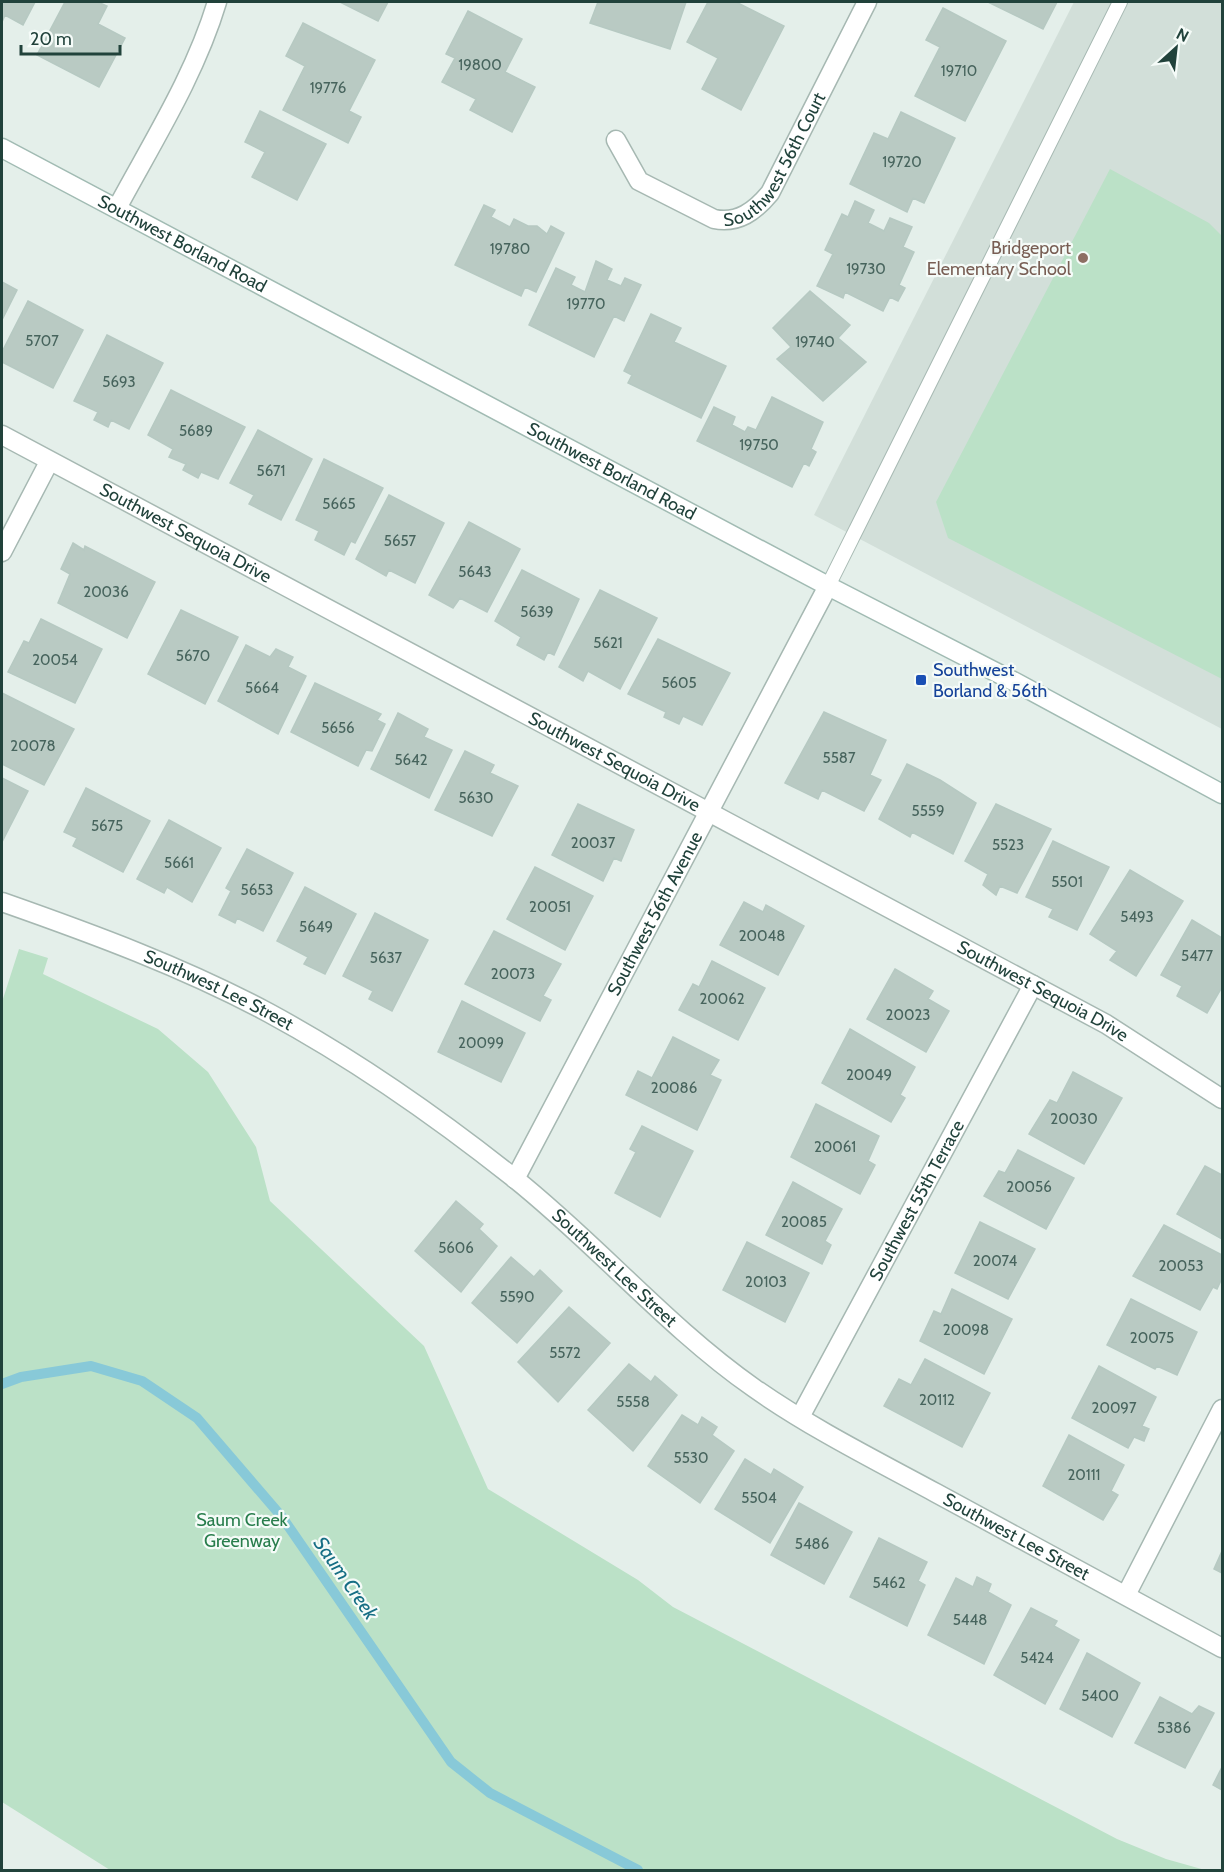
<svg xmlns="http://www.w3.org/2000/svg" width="1224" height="1872" font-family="Cabin,sans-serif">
<rect width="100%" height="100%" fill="#e4efea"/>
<path fill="#d2dfd9" d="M1074,2H1222V729L814,515Z"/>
<path fill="#bbe1c7" d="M1110,169L1209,223L1222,236V679L948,538L936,502Z
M19,949L48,958L43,974L158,1029L208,1072L256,1147L270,1201L424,1346L488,1489L638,1580L673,1607L1117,1839L1166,1859L1205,1870H110L2,1802V1002Z"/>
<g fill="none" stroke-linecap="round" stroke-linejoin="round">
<path stroke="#88c9d8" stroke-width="10" d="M2,1384L21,1377L91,1366L142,1381L197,1418L282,1517L451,1762L490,1793L638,1870"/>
</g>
<path fill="#b9cac3" stroke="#b6c9c2" stroke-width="1.5" d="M2,2H35L23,25L5,15L2,22Z
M65,2H98L107,6L98,24L125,38L99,87L37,55Z
M340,2H388L378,21Z
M598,2H686L670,49L590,23Z
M708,2H736L784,26L741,110L702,89L718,58L687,42Z
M988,2H1057L1043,29Z
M943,8L1006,41L965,121L915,96L940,47L926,40Z
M468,11L522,39L505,72L535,87L512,132L470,110L476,99L442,82L455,58L446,54Z
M303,23L375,60L349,111L361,117L348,143L283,110L305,66L286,56Z
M260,111L326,144L297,200L252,177L265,152L245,142Z
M901,112L955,138L924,203L913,198L907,212L850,184L874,133L888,139Z
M855,201L874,210L868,223L884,231L890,218L912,227L903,247L914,252L899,285L905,288L898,301L890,297L883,311L845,292L843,298L817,286L833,254L825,250L842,214L848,217Z
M484,205L495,210L491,217L510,227L514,219L528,226H537L547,234L551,226L564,233L536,292L525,287L521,296L455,265Z
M596,261L612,269L607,280L621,286L625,278L641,285L624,321L614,316L594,357L529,325L556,268L575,277L571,285L585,292Z
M2,282L17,290L2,320Z
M810,291L850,325L838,338L866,362L823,401L777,359L791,347L773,328Z
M28,301L83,330L53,388L2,362V352Z
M651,314L681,328L674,342L726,366L701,418L628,383L632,375L624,371Z
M107,335L163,363L129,429L111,420L108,427L94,420L98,412L74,401Z
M171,390L245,427L218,479L201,472L198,478L183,470L186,464L169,457L173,449L148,435Z
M772,397L823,422L811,449L816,452L809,466L804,463L792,487L697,441L714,407L735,417L732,425L745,432L748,427L756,430Z
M258,430L312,459L281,520L249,504L254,495L230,483Z
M324,459L383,488L355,543L351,541L344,555L315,540L319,531L296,520Z
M389,495L444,523L415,583L389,570L386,576L356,559Z
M469,522L520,549L487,612L460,598L453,608L429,595Z
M73,543L84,550L85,546L155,582L127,638L58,603L70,574L61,569Z
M522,570L579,599L554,655L548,652L544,660L517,645L521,637L495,621Z
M600,590L657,618L620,689L588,671L583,681L559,667Z
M181,610L238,637L205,704L148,674Z
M41,619L102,649L75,703L8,672L24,641L29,643Z
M658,639L730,673L702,725L683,716L679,724L664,717L666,712L628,694Z
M246,645L270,657L276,649L293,657L288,667L306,676L278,734L218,701Z
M315,683L381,714L377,720L385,724L372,751L366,750L358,766L291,732Z
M2,693L74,729L44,785L2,764Z
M824,712L886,740L870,775L881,780L864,811L822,790L818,799L785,783Z
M398,713L428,729L424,737L452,750L429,798L371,769Z
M465,751L494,765L490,773L518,786L492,836L435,810Z
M907,764L940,780L976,803L953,854L912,832L910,837L879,819Z
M2,778L28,791L2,842Z
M86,788L150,821L123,872L73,846L77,838L64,832Z
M578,804L634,830L621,861L614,858L603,881L552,855Z
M996,804L1051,829L1017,893L1000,886L996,895L983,885L988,874L965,861Z
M169,820L221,848L192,902L167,887L164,893L137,879Z
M1053,841L1109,867L1077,930L1049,917L1053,909L1026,897Z
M247,849L293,873L263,931L237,918L235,923L219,915L231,891L226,888Z
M535,867L593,896L565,950L507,919Z
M1130,870L1183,901L1136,976L1110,960L1117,951L1090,934Z
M305,887L356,914L325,974L304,964L308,957L277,941Z
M744,902L763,912L766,905L804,926L778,975L720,945Z
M375,913L428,940L392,1011L369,999L373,991L343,976Z
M1192,920L1222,938V987L1207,1013L1177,996L1182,986L1161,975Z
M494,931L561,964L543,996L551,1000L540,1021L465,984Z
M712,961L765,988L738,1040L679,1010L693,984L699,987Z
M895,969L933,991L928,999L949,1011L926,1052L867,1019Z
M462,1001L525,1033L501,1082L438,1052Z
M850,1029L915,1067L900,1095L905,1098L891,1122L822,1083Z
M673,1037L719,1060L710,1075L721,1080L697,1130L626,1095L638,1071L652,1078Z
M1073,1072L1122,1098L1084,1164L1029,1134L1050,1100L1057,1103Z
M816,1104L879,1136L868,1161L875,1165L860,1194L791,1157Z
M642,1126L693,1151L660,1217L615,1193L636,1152L630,1149Z
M1018,1150L1074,1178L1046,1229L984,1196L999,1171L1005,1173Z
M1205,1166L1222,1175V1239L1177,1214Z
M793,1182L842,1209L825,1241L831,1245L822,1264L766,1235Z
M456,1201L483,1224L479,1229L497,1246L461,1292L415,1251Z
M980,1222L1035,1249L1008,1299L955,1273Z
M1164,1225L1222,1255V1278L1217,1289L1213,1287L1200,1310L1133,1276Z
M747,1242L809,1273L785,1322L723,1290Z
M511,1257L534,1277L540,1270L562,1291L517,1343L472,1303Z
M952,1289L1012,1319L984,1374L920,1341L934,1311L941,1314Z
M1131,1299L1197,1332L1177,1375L1157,1366L1155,1369L1107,1345Z
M569,1307L610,1343L558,1402L518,1362Z
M925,1359L990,1393L962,1447L884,1406L899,1379L911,1385Z
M629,1364L651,1382L655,1376L677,1395L633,1451L588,1410Z
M1099,1366L1156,1397L1142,1426L1149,1429L1144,1441L1134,1437L1128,1448L1072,1418Z
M682,1415L698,1425L702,1417L717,1427L712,1435L734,1451L700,1503L648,1466Z
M1069,1435L1124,1465L1111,1491L1118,1495L1103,1520L1043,1486Z
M745,1459L771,1475L774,1469L803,1487L770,1543L715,1509Z
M799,1503L852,1532L824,1584L771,1555Z
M879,1538L927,1562L918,1581L925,1585L907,1626L850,1597Z
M1222,1551V1573L1214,1569Z
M977,1577L991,1584L988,1592L1011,1605L984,1664L928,1635L956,1578L973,1587Z
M1031,1608L1057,1621L1054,1626L1079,1640L1045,1704L994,1675Z
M1087,1653L1140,1683L1112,1737L1060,1709Z
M1160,1697L1192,1714L1199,1706L1214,1713L1185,1768L1135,1743Z
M1222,1767V1790L1213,1785Z"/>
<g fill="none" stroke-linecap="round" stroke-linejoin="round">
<g stroke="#a6b8b2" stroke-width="16">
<path id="lane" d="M828,586L1120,2"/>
</g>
<g stroke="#a6b8b2" stroke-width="21">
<g id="street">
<path id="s1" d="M616,140L639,181L714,219C738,224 755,211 770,193L867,2"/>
<path d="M117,208C153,141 195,75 217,2"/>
<path id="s2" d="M2,435L1106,1024L1222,1099"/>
<path d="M2,552L49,462"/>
<path id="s3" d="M2,902C93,934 183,967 269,1013C356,1060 437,1117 514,1178C597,1244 667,1327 754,1388C811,1428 875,1460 936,1493C1031,1545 1127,1596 1222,1648"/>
<path id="s4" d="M515,1179L828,586"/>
<path id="s5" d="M800,1417L1033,985"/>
<path d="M1126,1595L1222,1409"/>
</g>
</g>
<g stroke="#a1bbb3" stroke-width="21">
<g id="secondary">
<path id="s6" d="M2,148L828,586L1017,683L1222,794"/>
</g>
</g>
<use href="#lane" stroke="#fff" stroke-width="14"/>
<use href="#street" stroke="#fff" stroke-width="18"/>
<use href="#secondary" stroke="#fff" stroke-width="18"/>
</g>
<circle fill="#8d6e63" stroke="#f5fbf8" stroke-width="2" cx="1083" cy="258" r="6"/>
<rect fill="#1a4fb4" stroke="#f5fbf8" stroke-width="2" x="915" y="674" width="12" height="12" rx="3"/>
<g text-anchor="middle" stroke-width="4.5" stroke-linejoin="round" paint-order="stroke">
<g font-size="15" fill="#47645d">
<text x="480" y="70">19800</text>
<text x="959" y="76">19710</text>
<text x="328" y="93">19776</text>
<text x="902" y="167">19720</text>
<text x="510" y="254">19780</text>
<text x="866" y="274">19730</text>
<text x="586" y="309">19770</text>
<text x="42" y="346">5707</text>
<text x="815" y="347">19740</text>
<text x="119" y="387">5693</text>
<text x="196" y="436">5689</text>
<text x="759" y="450">19750</text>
<text x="271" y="476">5671</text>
<text x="339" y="509">5665</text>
<text x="400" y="546">5657</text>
<text x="475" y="577">5643</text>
<text x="106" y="597">20036</text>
<text x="537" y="617">5639</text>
<text x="608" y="648">5621</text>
<text x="193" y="661">5670</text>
<text x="55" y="665">20054</text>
<text x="679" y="688">5605</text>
<text x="262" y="693">5664</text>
<text x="338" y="733">5656</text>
<text x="33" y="751">20078</text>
<text x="839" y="763">5587</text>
<text x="411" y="765">5642</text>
<text x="476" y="803">5630</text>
<text x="928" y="816">5559</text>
<text x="107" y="831">5675</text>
<text x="593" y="848">20037</text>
<text x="1008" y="850">5523</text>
<text x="179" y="868">5661</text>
<text x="1067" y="887">5501</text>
<text x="257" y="895">5653</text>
<text x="550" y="912">20051</text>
<text x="1137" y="922">5493</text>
<text x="316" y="932">5649</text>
<text x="762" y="941">20048</text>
<text x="1197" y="961">5477</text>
<text x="386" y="963">5637</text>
<text x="513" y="979">20073</text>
<text x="722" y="1004">20062</text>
<text x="908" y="1020">20023</text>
<text x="481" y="1048">20099</text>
<text x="869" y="1080">20049</text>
<text x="674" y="1093">20086</text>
<text x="1074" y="1124">20030</text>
<text x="835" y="1152">20061</text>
<text x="1029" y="1192">20056</text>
<text x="804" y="1227">20085</text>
<text x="456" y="1253">5606</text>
<text x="995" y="1266">20074</text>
<text x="1181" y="1271">20053</text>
<text x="766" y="1287">20103</text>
<text x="517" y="1302">5590</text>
<text x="966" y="1335">20098</text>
<text x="1152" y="1343">20075</text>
<text x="565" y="1358">5572</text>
<text x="937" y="1405">20112</text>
<text x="633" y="1407">5558</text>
<text x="1114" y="1413">20097</text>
<text x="691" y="1463">5530</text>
<text x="1084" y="1480">20111</text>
<text x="759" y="1503">5504</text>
<text x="812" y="1549">5486</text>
<text x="889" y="1588">5462</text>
<text x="970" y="1625">5448</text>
<text x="1037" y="1663">5424</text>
<text x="1100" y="1701">5400</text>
<text x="1174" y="1733">5386</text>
</g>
<g font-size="18" fill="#21423b" stroke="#f5fbf8">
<text dy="6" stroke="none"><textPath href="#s1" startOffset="224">Southwest 56th Court</textPath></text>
<text dy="6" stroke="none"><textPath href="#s6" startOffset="204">Southwest Borland Road</textPath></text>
<text dy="6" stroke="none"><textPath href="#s6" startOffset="690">Southwest Borland Road</textPath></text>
<text dy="6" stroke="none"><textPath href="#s2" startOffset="208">Southwest Sequoia Drive</textPath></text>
<text dy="6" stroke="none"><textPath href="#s2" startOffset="694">Southwest Sequoia Drive</textPath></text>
<text dy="6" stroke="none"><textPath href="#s4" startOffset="300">Southwest 56th Avenue</textPath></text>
<text dy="6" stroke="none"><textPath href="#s3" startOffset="234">Southwest Lee Street</textPath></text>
<text dy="6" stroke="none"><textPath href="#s2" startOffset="1180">Southwest Sequoia Drive</textPath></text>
<text dy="6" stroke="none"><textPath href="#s5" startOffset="246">Southwest 55th Terrace</textPath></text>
<text dy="6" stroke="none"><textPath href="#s3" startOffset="720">Southwest Lee Street</textPath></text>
<text dy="6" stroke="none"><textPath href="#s3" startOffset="1206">Southwest Lee Street</textPath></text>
</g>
<g font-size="18" fill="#785e54" stroke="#f5fbf8" text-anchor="end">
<text x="1071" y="254">Bridgeport<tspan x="1071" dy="21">Elementary School</tspan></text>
</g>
<g font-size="18" fill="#164399" stroke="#f5fbf8" text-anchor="start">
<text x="933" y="676">Southwest<tspan x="933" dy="21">Borland &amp; 56th</tspan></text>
</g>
<g font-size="18" fill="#287d4c" stroke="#f5fbf8">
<text x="242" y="1526">Saum Creek<tspan x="242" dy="21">Greenway</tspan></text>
</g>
<g font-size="20" font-style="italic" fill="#166e84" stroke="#f5fbf8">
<text transform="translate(346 1578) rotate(55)" y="7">Saum Creek</text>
</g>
</g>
<rect width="1224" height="1872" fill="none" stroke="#21423b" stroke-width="6"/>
<g transform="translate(1176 48) rotate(27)" stroke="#f5fbf8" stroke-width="4.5" paint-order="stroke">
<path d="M0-4.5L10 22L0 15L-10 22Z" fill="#21423b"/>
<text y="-9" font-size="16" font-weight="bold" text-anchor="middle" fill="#21423b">N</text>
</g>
<path d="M21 45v9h99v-9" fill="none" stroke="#21423b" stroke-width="3"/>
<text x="30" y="45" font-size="18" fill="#21423b" stroke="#f5fbf8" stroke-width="4.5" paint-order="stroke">20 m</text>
</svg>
